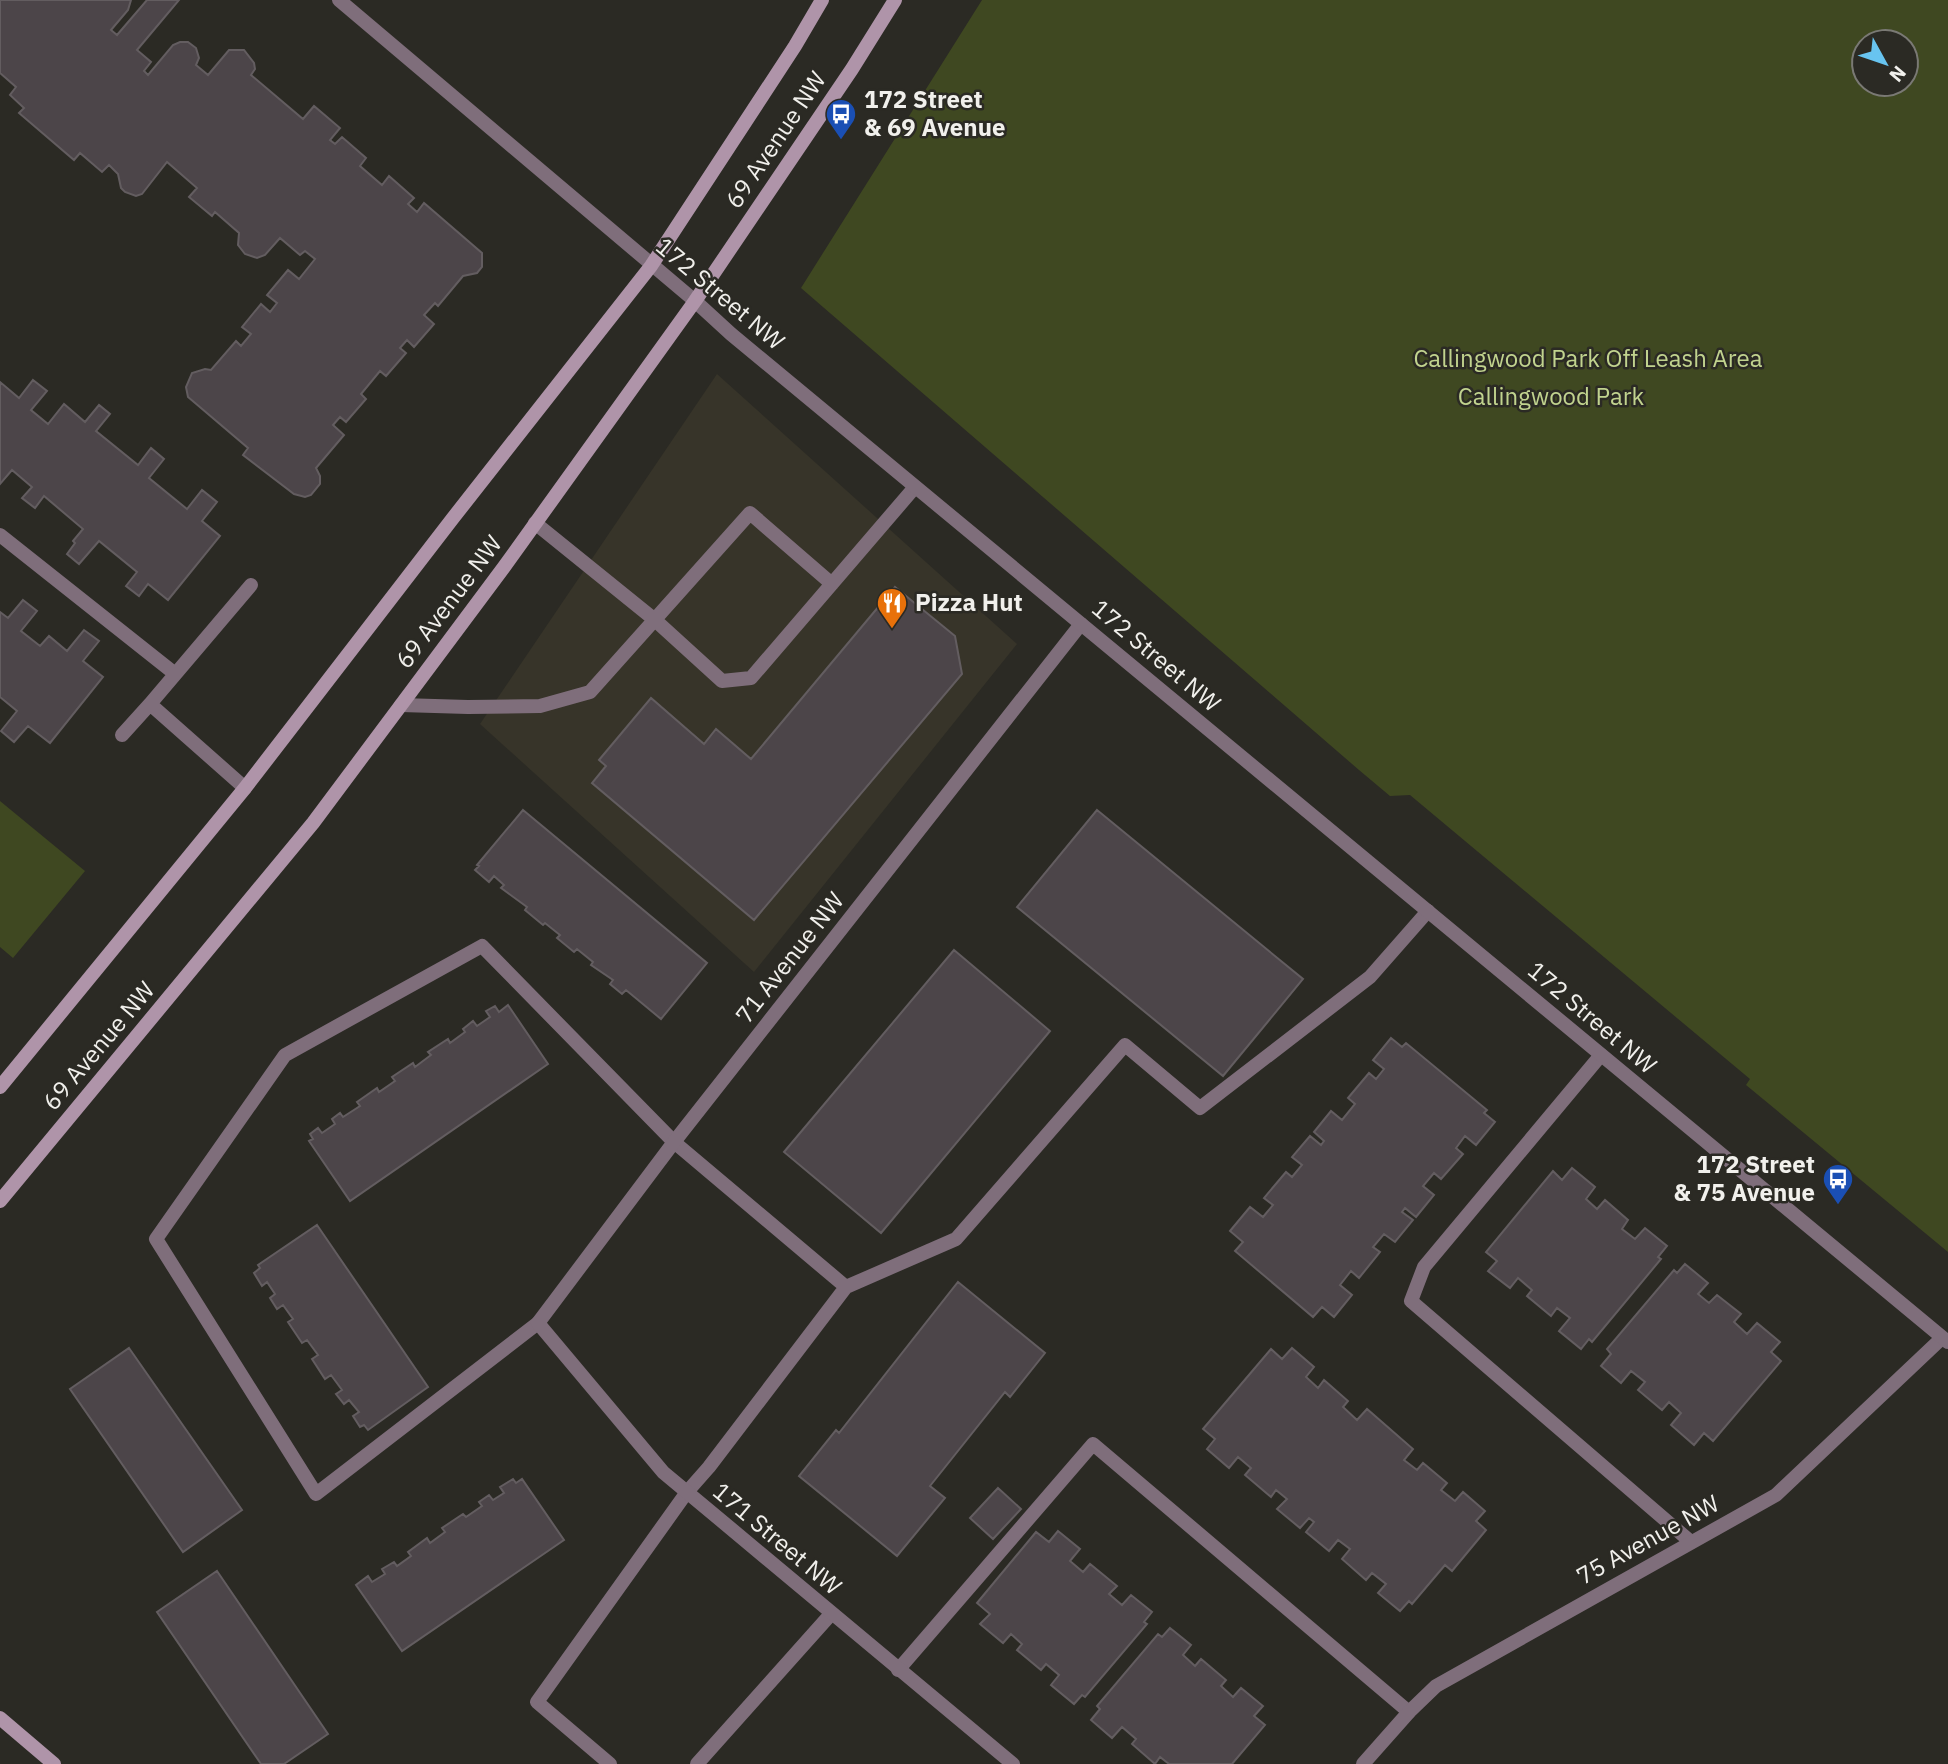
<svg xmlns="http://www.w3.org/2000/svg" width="1948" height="1764" font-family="'IBM Plex Sans',sans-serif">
<rect width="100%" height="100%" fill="#2b2a24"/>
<path fill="#373429" d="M717,374L1017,644L754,972L480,724Z"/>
<path fill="#3f4821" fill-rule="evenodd" d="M982,0H1948V1252L1746,1085L1750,1079L1410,795L1390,796L1359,770L801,288ZM1864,42H1906V84H1864Z
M0,801L85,871L13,958L0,947Z"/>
<path fill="#4c4549" stroke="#635d60" stroke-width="2" d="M0,0H131L128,10L111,30L117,35L147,0H179L137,50L151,62L144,71L148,75L173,45L180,42H188L196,48L199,58L196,65L208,75L229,50H244L254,63L255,69L251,75L303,119L314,106L340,128L330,140L335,144L342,137L366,158L360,166L382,185L389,176L414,198L408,204L417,212L424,203L482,253V267L477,273L463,276L438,306L435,303L424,315L434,324L414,347L407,340L400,348L406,353L386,376L380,371L361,394L366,399L346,422L340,417L333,425L344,435L316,468L320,476V484L311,495L305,497L294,494L243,455L248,448L188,397L186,387L192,373L205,369L211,370L236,341L241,346L251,334L242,327L261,304L270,312L277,303L267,295L288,270L299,279L315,259L305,251L300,255L280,238L265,255L257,258L245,254L238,245L239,233L215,212L212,216L189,197L197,188L167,162L142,194L136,196L125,192L121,188L118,174L109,165L102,172L80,153L74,160L19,113L24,108L10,95L16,87L0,73Z
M33,380L47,391L31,410L48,424L64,404L85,422L99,405L110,414L96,431L138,465L151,448L164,459L149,478L187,509L202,490L217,502L202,521L220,536L168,600L148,584L139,596L126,586L137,572L99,541L79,564L67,554L75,543L73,541L83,529L44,496L35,508L22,498L32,487L12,470L0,484V382L19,398Z
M895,587L955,636L962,674L754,920L592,783L606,766L599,760L651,698L704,744L716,729L751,759Z
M23,600L37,611L21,631L40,646L49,636L67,651L84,630L99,641L83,661L103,677L50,743L28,726L14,742L1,731L17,711L0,697V612L8,618Z
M523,810L707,963L661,1019L626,990L622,994L610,984L613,980L591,965L593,962L577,949L574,952L557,938L560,935L545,923L543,925L525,910L527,907L501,888L504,885L494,876L489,882L475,870L479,866L477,865Z
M1097,810L1303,979L1223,1076L1017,907Z
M954,950L1050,1031L881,1233L784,1152Z
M508,1005L548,1064L350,1201L309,1141L313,1139L310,1134L318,1128L322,1133L335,1124L332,1119L340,1113L343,1117L360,1106L357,1102L377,1088L379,1092L395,1081L392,1077L413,1063L415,1067L431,1055L428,1052L448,1039L450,1043L465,1032L463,1029L473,1021L477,1026L490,1017L486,1011L495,1006L499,1012Z
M1391,1038L1402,1047L1406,1043L1487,1110L1484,1113L1495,1122L1476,1145L1465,1136L1456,1148L1463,1154L1441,1179L1434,1173L1423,1186L1434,1195L1416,1217L1405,1208L1402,1212L1413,1220L1395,1242L1384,1234L1373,1247L1380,1252L1359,1278L1351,1271L1340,1285L1352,1295L1334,1317L1322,1307L1313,1317L1235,1251L1243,1242L1230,1231L1250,1207L1263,1217L1273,1205L1264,1198L1286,1172L1292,1177L1302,1165L1292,1157L1310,1136L1321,1145L1324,1141L1314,1132L1331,1111L1342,1120L1355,1104L1348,1098L1369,1073L1376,1079L1384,1069L1373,1060Z
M1572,1168L1595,1187L1586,1199L1597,1209L1605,1200L1628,1220L1622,1229L1635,1239L1645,1228L1667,1246L1658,1257L1661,1259L1592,1342L1589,1339L1581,1349L1559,1331L1570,1318L1557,1308L1551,1316L1527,1296L1532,1290L1518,1278L1510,1288L1488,1271L1497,1261L1486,1252L1553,1171L1562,1180Z
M317,1225L428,1387L368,1430L364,1425L360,1427L353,1416L359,1412L349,1400L344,1404L336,1394L342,1390L331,1375L325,1379L312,1359L318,1355L307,1340L302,1343L288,1322L293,1319L283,1305L277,1309L270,1298L275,1294L267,1282L262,1286L254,1273L260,1268L258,1265Z
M1685,1264L1708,1283L1698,1294L1709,1303L1717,1295L1741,1314L1734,1322L1747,1334L1757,1323L1780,1342L1771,1352L1781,1361L1713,1441L1704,1433L1694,1445L1671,1425L1681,1413L1669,1402L1662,1410L1638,1390L1645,1382L1631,1371L1621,1383L1601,1366L1611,1354L1607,1349L1674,1270L1677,1273Z
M958,1282L1045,1353L1010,1397L1005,1392L930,1486L945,1498L897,1556L799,1476L836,1430L839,1433Z
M129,1348L242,1510L183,1552L70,1389Z
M1292,1348L1314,1367L1306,1377L1318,1388L1324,1380L1348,1401L1343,1407L1357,1420L1367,1409L1413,1449L1404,1460L1417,1470L1423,1463L1447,1483L1441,1490L1455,1501L1463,1492L1485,1511L1476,1521L1486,1530L1452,1571L1445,1565L1412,1604L1409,1601L1400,1611L1378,1593L1386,1584L1372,1573L1366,1580L1342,1559L1350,1549L1338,1540L1329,1551L1306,1532L1314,1522L1309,1518L1300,1528L1277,1509L1287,1499L1276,1490L1271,1497L1245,1475L1251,1468L1238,1457L1229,1468L1207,1449L1215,1439L1203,1429L1271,1349L1282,1359Z
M513,1479L516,1483L522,1479L564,1540L402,1651L356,1585L368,1576L372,1582L385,1574L382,1569L394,1562L397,1566L411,1556L408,1552L427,1538L430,1543L445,1532L442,1528L463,1514L466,1517L482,1506L479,1502L489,1495L493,1500L504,1493L500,1487Z
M998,1488L1021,1509L993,1539L970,1518Z
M1058,1531L1080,1549L1070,1561L1083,1572L1090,1564L1117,1586L1109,1594L1122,1605L1131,1595L1152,1612L1144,1622L1147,1624L1085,1697L1082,1695L1074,1704L1051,1685L1059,1675L1046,1664L1041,1670L1017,1650L1022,1644L1011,1634L1003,1643L980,1624L990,1614L977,1603L1036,1532L1049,1542Z
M217,1571L328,1734L284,1764H261L157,1612Z
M1170,1628L1191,1645L1183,1655L1195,1666L1201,1659L1226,1680L1221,1686L1233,1697L1241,1688L1263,1706L1254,1716L1265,1725L1232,1764H1169L1160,1757L1155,1764L1132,1744L1136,1739L1122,1727L1112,1738L1091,1720L1100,1709L1097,1706L1158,1634L1162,1637Z"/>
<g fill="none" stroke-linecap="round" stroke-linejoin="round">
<path stroke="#7f6e7b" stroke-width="14" d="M535,523L655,620L722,681L751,678L915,487
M0,535L174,673
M150,704L251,585
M401,705L468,707L540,706L590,692L750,513L832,584
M122,735L150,704L245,788
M1601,1055L1424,1267L1411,1301L1691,1542
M538,1323L316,1494L156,1239L285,1055L482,946L674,1142L846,1287L956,1239L1125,1045L1200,1108L1370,977L1428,911
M898,1670L1093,1444L1409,1712
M610,1764L537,1702L687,1492L709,1467L846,1287
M697,1764L831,1614"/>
<path stroke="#7f6e7b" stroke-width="14" d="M1013,1764L663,1472L538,1323L674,1142L1081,624
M1363,1764L1409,1712L1436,1686L1776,1495L1942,1338"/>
<path stroke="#7f6e7b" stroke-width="14" d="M339,0L695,301L731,334L1948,1342"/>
<path stroke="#af94a9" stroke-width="14" d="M0,1087L245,788L453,518L651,266L795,46L822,0
M0,1201L313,823L504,567L695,301L852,69L895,0
M0,1718L54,1764"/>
</g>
<defs>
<g id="bus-pin" transform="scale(1.575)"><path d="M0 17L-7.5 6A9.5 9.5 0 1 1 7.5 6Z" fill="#1a4fb4" stroke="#2b2a24"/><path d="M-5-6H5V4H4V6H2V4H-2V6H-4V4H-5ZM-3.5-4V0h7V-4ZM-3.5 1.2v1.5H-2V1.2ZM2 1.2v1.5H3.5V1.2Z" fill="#fff"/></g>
<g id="restaurant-pin" transform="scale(1.575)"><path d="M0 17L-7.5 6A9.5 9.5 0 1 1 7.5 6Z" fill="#e8710a" stroke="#2b2a24"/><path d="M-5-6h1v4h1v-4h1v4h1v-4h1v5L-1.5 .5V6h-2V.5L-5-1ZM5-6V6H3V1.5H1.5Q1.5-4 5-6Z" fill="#fff"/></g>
</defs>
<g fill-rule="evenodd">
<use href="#bus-pin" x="841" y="114"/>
<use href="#restaurant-pin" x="892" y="603"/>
<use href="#bus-pin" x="1838" y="1179"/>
</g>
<g text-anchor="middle" stroke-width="5" stroke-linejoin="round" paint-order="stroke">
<g font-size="24" font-weight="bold" fill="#f1f0ec" stroke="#2b2a24" text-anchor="start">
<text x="864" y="108">172 Street<tspan x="864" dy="28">&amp; 69 Avenue</tspan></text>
<text x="915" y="611">Pizza Hut</text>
<text x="1815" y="1173" text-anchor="end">172 Street<tspan x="1815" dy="28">&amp; 75 Avenue</tspan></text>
</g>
<g font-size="24" fill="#f1f0ec" stroke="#2b2a24">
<text transform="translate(776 140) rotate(-56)" y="8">69 Avenue NW</text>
<text transform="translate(720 294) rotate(40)" y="8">172 Street NW</text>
<text transform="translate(449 602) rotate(-53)" y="8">69 Avenue NW</text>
<text transform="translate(1156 656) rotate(40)" y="8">172 Street NW</text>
<text transform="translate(790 958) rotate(-52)" y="8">71 Avenue NW</text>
<text transform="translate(1592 1018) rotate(40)" y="8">172 Street NW</text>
<text transform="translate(99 1046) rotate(-50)" y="8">69 Avenue NW</text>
<text transform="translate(777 1539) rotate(40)" y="8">171 Street NW</text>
<text transform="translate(1648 1540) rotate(-29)" y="8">75 Avenue NW</text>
</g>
<g font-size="24" fill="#c1d38e" stroke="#2b2a24">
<text x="1588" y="367">Callingwood Park Off Leash Area</text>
<text x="1551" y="405">Callingwood Park</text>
</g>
</g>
<g transform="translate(1885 63) rotate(130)"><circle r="33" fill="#2b2a24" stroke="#7a7974" stroke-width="2"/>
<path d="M0-5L12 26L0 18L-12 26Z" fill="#68c4f0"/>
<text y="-10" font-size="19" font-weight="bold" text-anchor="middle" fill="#f1f0ec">N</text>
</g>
</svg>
